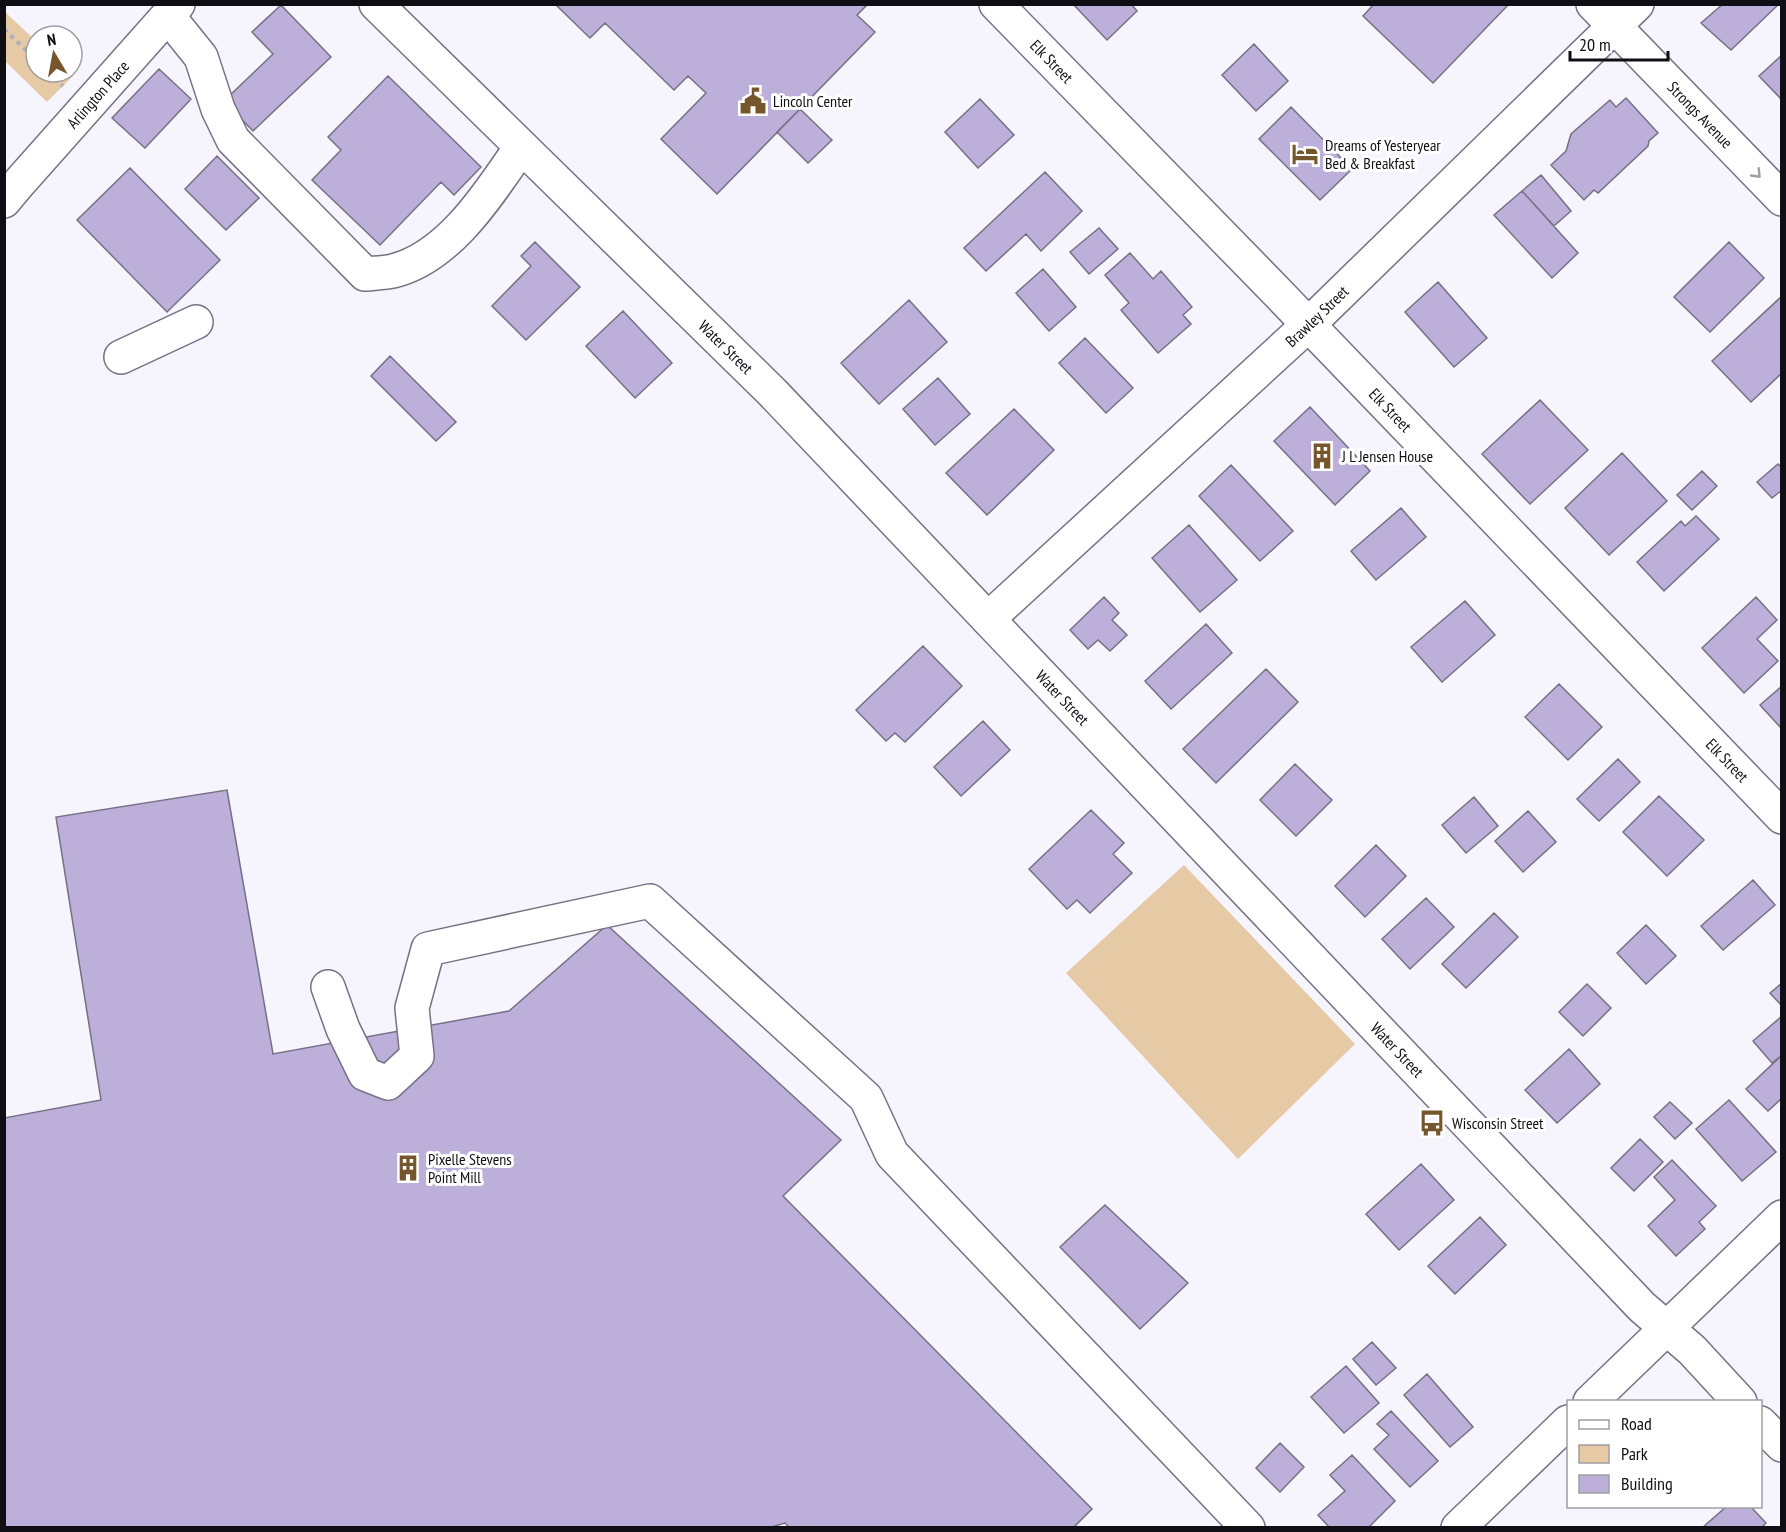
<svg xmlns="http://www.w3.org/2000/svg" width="1786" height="1532" font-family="'PT Sans Narrow',sans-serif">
<rect width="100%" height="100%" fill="#f6f4fd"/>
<path fill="#e6caa6" d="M4,11L36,41V72H69L73,76L47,102L5,61Z
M1184,865L1355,1044L1238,1159L1066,973Z"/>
<path fill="#bcb0da" stroke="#757083" stroke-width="1.5" d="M555,4H868L857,15L875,32L717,194L661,139L706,93L688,76L674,90L605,23L590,38Z
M1073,4H1131L1137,11L1107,40Z
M1374,4H1509L1433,83L1363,16Z
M1723,4H1779L1731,50L1701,23Z
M281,5L331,57L253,131L224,101L273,54L252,32Z
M1254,44L1288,81L1256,111L1222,75Z
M1782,55V100L1759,76Z
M159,69L191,99L145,148L112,118Z
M388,76L481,167L454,195L441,182L380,245L312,180L341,150L328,137Z
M1626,98L1658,133L1649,141L1648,146L1598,193L1594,190L1584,200L1551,165L1566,151L1571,134L1610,100L1616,107Z
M980,99L1014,135L978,168L945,132Z
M1291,107L1352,169L1320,200L1259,139Z
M800,109L832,140L808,163L777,132Z
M217,156L259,198L226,230L185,189Z
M130,168L220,260L167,312L77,220Z
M1045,172L1082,211L1041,251L1026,234L986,271L964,248Z
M1541,175L1571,211L1554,226L1522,191Z
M1522,191L1578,253L1552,278L1494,215Z
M1099,228L1118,249L1089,274L1070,252Z
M535,242L580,287L526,340L492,306L531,266L521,256Z
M1729,242L1764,278L1710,332L1674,297Z
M1130,253L1153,279L1161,271L1192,307L1183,315L1191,324L1158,353L1121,310L1129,303L1105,275Z
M1043,269L1076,307L1049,331L1016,293Z
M1438,282L1487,338L1454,367L1405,312Z
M1782,296V373L1751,402L1712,361Z
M909,300L947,342L879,404L841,363Z
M623,311L672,363L635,398L586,346Z
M1085,338L1133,388L1106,413L1059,363Z
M390,356L456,422L436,441L371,376Z
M938,378L970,414L935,445L903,409Z
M1540,400L1588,450L1530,504L1482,454Z
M1310,407L1370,471L1335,505L1274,441Z
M1014,409L1054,450L987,515L946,473Z
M1622,453L1667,501L1609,555L1565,508Z
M1778,464L1782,468V490L1772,498L1757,482Z
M1231,465L1293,531L1260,561L1199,496Z
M1702,471L1717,486L1692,510L1677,495Z
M1401,508L1426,537L1376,580L1351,551Z
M1696,516L1719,539L1664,591L1637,562L1681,521L1685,526Z
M1189,525L1237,580L1200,612L1152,558Z
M1104,597L1119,613L1112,620L1127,635L1110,651L1098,640L1088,649L1070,630Z
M1756,597L1777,620L1757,639L1778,661L1744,693L1702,648Z
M1465,601L1495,635L1442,682L1411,647Z
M1206,624L1232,653L1171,709L1145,681Z
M923,646L962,686L905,742L895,733L886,741L856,710Z
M1266,669L1298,702L1216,783L1183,749Z
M1559,684L1602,727L1568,760L1525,717Z
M1782,686V729L1760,705Z
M983,721L1010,750L961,796L934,767Z
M1618,759L1640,782L1599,821L1577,799Z
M1295,764L1332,800L1296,836L1260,800Z
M227,790L273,1054L509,1011L607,925L841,1140L783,1196L1092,1509L1073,1528H790L785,1523L768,1528H4V1118L101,1100L56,817Z
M1659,796L1704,840L1667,876L1623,832Z
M1474,797L1498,826L1466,853L1442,825Z
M1091,810L1124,843L1113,854L1132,873L1090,913L1077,900L1067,909L1029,869Z
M1528,811L1556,842L1523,872L1495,841Z
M1376,845L1406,876L1365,917L1335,886Z
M1753,880L1775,905L1723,950L1701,926Z
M1426,898L1454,927L1410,969L1382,939Z
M1494,913L1518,937L1466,988L1442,964Z
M1646,925L1676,956L1646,984L1617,953Z
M1782,983V1006L1770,993Z
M1587,984L1611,1008L1583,1036L1559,1012Z
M1782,1016V1055L1772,1063L1753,1041Z
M1569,1049L1600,1084L1557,1123L1525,1090Z
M1782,1055V1098L1768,1111L1746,1089Z
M1729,1100L1776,1152L1742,1181L1696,1129Z
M1670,1102L1692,1123L1675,1139L1654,1117Z
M1640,1139L1663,1162L1634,1191L1611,1168Z
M1672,1160L1716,1206L1699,1222L1705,1229L1676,1256L1648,1226L1675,1200L1654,1177Z
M1421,1164L1454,1200L1399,1250L1366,1214Z
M1105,1205L1188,1283L1140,1329L1060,1247Z
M1480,1217L1506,1245L1455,1294L1428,1266Z
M1372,1342L1396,1368L1376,1385L1353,1359Z
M1346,1366L1379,1403L1344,1433L1311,1397Z
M1427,1374L1473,1427L1450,1447L1404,1395Z
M1391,1411L1438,1461L1410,1487L1374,1449L1389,1435L1377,1424Z
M1280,1443L1304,1467L1280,1492L1256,1468Z
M1352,1455L1395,1501L1368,1528H1330L1318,1515L1345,1491L1330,1475Z
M1727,1506H1750L1766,1523L1761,1528H1702Z"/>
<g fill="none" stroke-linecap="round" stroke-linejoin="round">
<g stroke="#767184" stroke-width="36">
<g id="minor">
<path id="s1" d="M376,4L773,393L1642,1307L1692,1350L1740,1402"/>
<path id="s2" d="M996,4L1277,292L1782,817"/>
<path id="s3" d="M1593,4L1782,199"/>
<path d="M168,16L201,57L218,109L233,140L365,274C374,273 384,273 393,271C450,257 490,192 521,147"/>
<path id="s4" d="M4,201L19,183L178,4"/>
<path d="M121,357L196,322"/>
<path id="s5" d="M988,619L1308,325L1637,4"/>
<path d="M328,987L343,1029L365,1074L388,1083L417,1056L412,1008L428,949L650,901L866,1098L892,1154L1248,1528"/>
<path d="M1590,1402L1782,1217"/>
<path d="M1760,1423L1782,1445"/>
<path d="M1458,1528L1568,1422"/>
</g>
</g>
<path stroke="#b1afb7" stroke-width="4" stroke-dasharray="4.5 4.5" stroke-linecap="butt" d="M4,29L36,60
M48,72L63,86"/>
<use href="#minor" stroke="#fff" stroke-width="33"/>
</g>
<defs><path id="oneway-chevron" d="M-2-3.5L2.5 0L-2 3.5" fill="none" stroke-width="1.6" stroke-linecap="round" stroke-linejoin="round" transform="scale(1.5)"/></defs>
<use stroke="#9f9fa1" href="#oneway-chevron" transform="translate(1757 174) rotate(46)"/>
<defs>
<g id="civic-bare" transform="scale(2.07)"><path d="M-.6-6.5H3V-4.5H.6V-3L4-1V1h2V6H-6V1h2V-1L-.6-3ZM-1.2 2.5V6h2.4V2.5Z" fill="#76572c" stroke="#fff" stroke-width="2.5" paint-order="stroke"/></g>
<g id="hotel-bare" transform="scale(2.07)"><path d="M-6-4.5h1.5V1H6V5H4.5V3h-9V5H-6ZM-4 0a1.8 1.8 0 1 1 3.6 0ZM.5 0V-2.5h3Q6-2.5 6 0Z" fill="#76572c" stroke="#fff" stroke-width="2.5" paint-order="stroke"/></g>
<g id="building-bare" transform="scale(2.07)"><path d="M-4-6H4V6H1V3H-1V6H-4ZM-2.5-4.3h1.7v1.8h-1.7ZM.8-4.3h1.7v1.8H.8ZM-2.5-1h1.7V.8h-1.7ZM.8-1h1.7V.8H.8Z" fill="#76572c" stroke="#fff" stroke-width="2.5" paint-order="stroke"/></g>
<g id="bus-bare" transform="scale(2.07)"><path d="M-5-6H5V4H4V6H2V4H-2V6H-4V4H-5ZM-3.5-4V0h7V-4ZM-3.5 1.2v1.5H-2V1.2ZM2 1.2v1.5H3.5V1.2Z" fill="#76572c" stroke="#fff" stroke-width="2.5" paint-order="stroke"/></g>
</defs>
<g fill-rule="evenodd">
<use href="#civic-bare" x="753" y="101"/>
<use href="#hotel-bare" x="1305" y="154"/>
<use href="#building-bare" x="1322" y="456"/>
<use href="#bus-bare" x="1432" y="1123"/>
<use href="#building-bare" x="408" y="1168"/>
</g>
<g text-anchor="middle" stroke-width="6" stroke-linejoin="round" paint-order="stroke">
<g font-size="16" fill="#100e15" stroke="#fff">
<text dy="6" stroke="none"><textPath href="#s2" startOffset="80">Elk Street</textPath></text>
<text dy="6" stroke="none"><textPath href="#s4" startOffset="142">Arlington Place</textPath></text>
<text dy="6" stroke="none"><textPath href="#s3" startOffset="154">Strongs Avenue</textPath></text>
<text dy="6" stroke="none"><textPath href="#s5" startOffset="447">Brawley Street</textPath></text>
<text dy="6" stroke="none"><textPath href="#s1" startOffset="490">Water Street</textPath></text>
<text dy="6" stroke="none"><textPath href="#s2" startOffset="566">Elk Street</textPath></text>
<text dy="6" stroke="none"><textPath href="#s1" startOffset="976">Water Street</textPath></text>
<text dy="6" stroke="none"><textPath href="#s2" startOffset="1052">Elk Street</textPath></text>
<text dy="6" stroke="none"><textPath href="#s1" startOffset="1462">Water Street</textPath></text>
</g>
<g font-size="16" fill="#100e15" stroke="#fff" text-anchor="start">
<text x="773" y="107">Lincoln Center</text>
<text x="1325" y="151">Dreams of Yesteryear<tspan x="1325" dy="18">Bed &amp; Breakfast</tspan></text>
<text x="1342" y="462">J L Jensen House</text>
<text x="1452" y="1129">Wisconsin Street</text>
<text x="428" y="1165">Pixelle Stevens<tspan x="428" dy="18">Point Mill</tspan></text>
</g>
</g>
<rect width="1786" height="1532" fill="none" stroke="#100e15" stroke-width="12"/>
<rect x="1567" y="1400" width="195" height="108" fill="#ffffff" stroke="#9f9fa1" stroke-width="1.5"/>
<rect x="1579" y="1420" width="30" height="9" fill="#ffffff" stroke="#9f9fa1" stroke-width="1.5"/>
<text x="1621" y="1430" font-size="18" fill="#100e15">Road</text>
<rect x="1579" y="1445" width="30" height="18" fill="#e6caa6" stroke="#9f9fa1" stroke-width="1.5"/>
<text x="1621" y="1460" font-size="18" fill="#100e15">Park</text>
<rect x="1579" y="1475" width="30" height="18" fill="#bcb0da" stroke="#9f9fa1" stroke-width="1.5"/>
<text x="1621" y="1490" font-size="18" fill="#100e15">Building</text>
<g transform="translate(54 54) rotate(350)"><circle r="28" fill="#ffffff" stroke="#9f9fa1" stroke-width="1.5"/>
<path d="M0-4.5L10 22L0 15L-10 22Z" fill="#76572c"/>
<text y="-9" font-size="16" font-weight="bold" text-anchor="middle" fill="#100e15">N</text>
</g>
<path d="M1570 51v9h98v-9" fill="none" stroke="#100e15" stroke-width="3"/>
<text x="1579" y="51" font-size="18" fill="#100e15" stroke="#ffffff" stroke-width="4.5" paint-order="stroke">20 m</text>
</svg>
